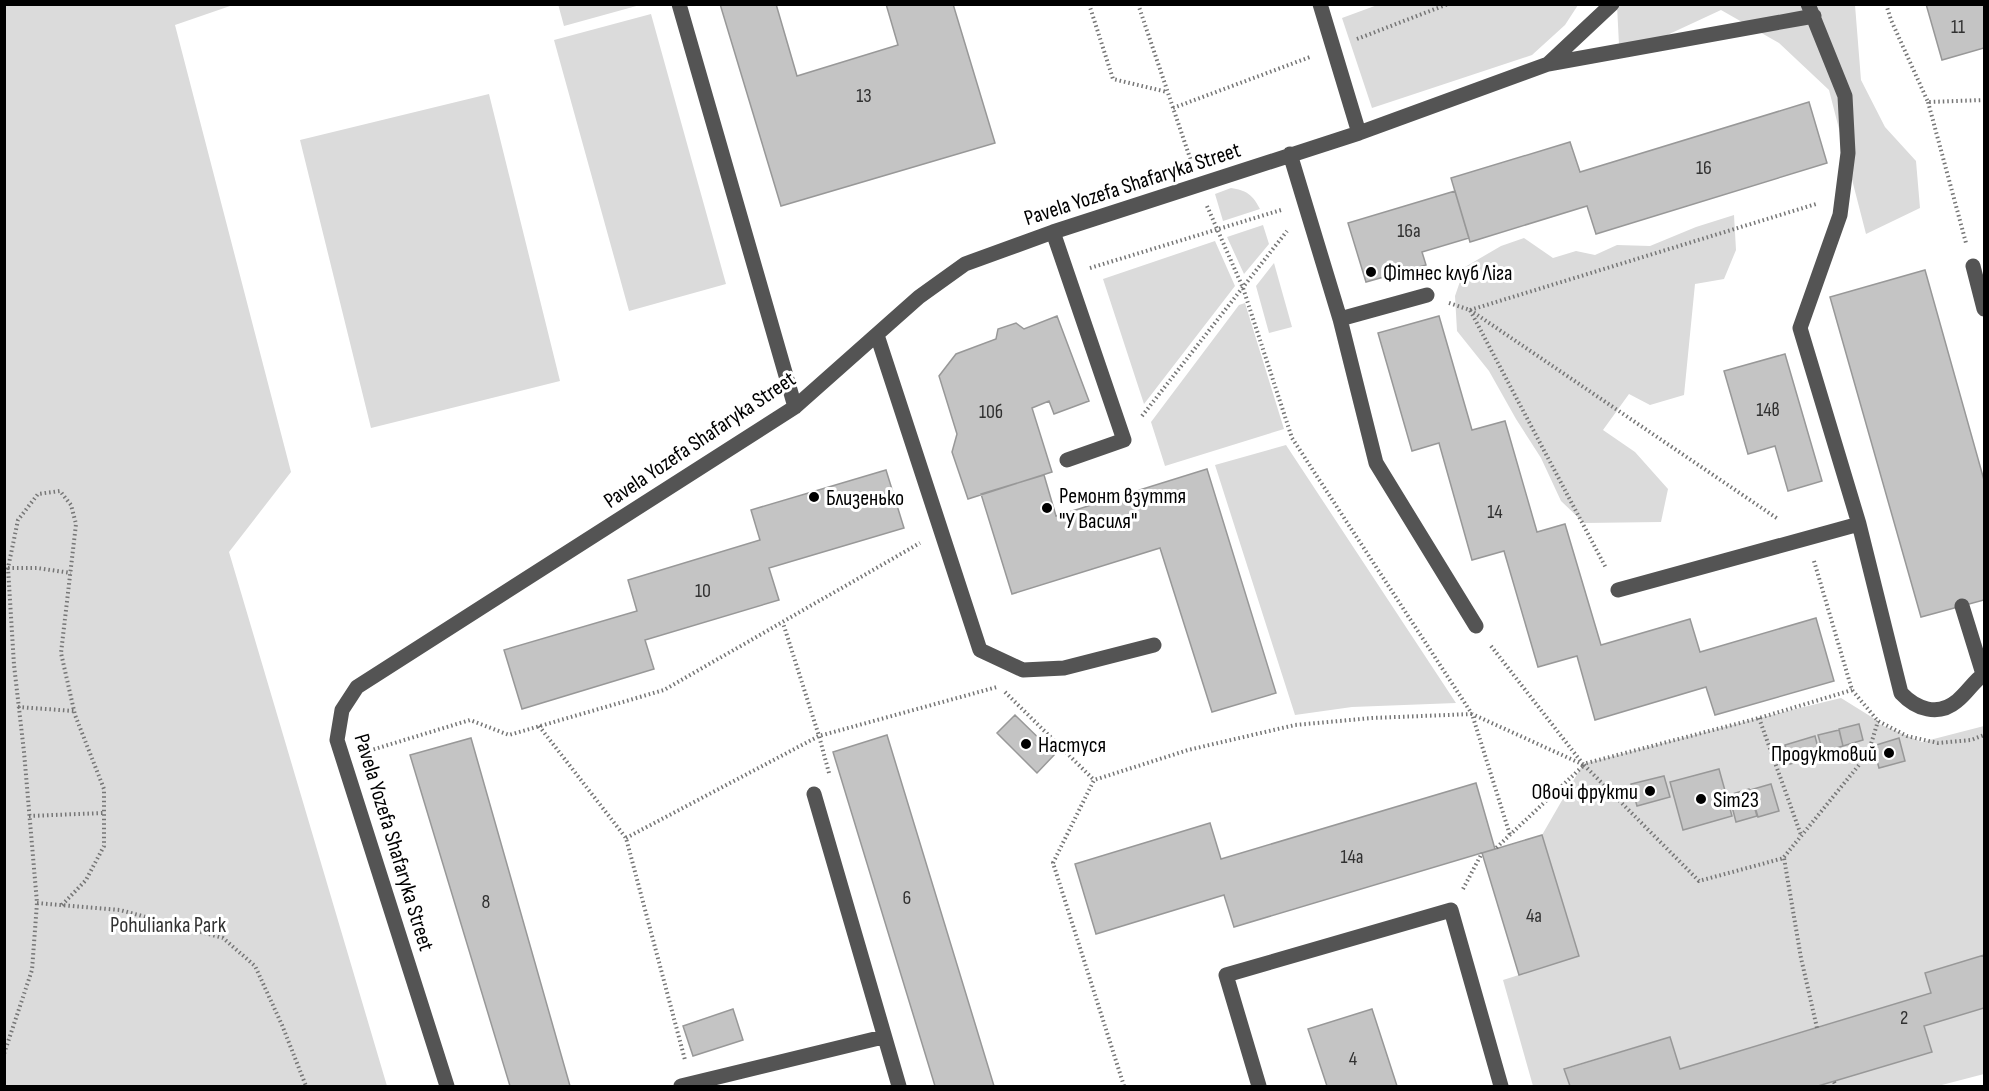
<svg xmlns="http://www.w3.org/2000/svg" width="1989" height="1091" font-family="'Sofia Sans Condensed',sans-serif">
<rect width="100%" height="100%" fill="#fff"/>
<path fill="#dbdbdb" d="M558,4H640V5L564,26Z
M1380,4H1578V5L1565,25L1532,55L1372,108L1342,18Z
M4,5H233L175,25L291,472L229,552L387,1086H5Z
M1617,5H1855L1861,80L1885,127L1916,161L1920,208L1866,234L1829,90L1779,43L1721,10L1665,36L1619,45Z
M651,14L726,284L629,311L554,40Z
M489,94L560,381L371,428L300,140Z
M1231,188C1246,190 1253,195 1260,209L1223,221L1215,194Z
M1734,215L1736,250L1724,279L1695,284L1684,395L1650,405L1629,394L1603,430L1635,452L1668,489L1661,522L1584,523L1561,501L1541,458L1516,419L1489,371L1457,331L1455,296L1465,267L1501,246L1524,238L1553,258L1576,251L1595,255L1617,245L1650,246L1696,227Z
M1263,225L1269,244L1244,274L1227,237Z
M1215,241L1235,286L1144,404L1103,279Z
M1274,263L1292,327L1269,333L1256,286Z
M1245,303L1284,429L1165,466L1151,422L1239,305Z
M1286,445L1456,703L1352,707L1295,715L1215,465Z
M1841,698L1878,721L1879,724L1922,742L1984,726V955L1925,973L1931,993L1680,1069L1670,1037L1565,1068L1570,1086H1533L1503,980L1579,956L1542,835L1583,764L1759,718Z
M1984,1008V1074L1938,1086H1818L1931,1052L1924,1026Z"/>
<path fill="#c4c4c4" stroke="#989898" stroke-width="1.5" d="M720,4H776L797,76L898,45L886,4H953L995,143L781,206Z
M1926,4H1984V48L1942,60Z
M1809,102L1827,163L1596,234L1587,206L1470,242L1451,178L1570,142L1580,172Z
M1455,191L1469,238L1422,252L1426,265L1366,282L1348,223Z
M1925,270L1984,480V600L1921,617L1830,297Z
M1057,316L1089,401L1054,414L1049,401L1032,408L1052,472L968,499L952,452L957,434L939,376L956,354L996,339L998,329L1016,323L1024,329Z
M1439,316L1472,430L1505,421L1537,532L1565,524L1601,645L1690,619L1700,652L1816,618L1834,681L1715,715L1706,687L1595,720L1577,656L1538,667L1504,551L1472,560L1439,443L1412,451L1378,333Z
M1785,354L1822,481L1788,491L1775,446L1748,454L1724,371Z
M1207,469L1276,693L1212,712L1160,548L1012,594L981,494L1044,475L1056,516Z
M886,470L904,528L769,568L779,600L645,640L654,669L522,709L504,650L637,611L628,580L760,540L751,510Z
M1015,715L1055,754L1037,773L997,733Z
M1859,724L1863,740L1843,746L1839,729Z
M1839,730L1843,746L1823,752L1818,735Z
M887,735L994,1086H935L833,752Z
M1815,736L1820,756L1790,764L1785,745Z
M471,738L570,1086H510L410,755Z
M1899,738L1905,761L1879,768L1873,746Z
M1719,769L1732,816L1683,830L1670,782Z
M1664,776L1670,797L1637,806L1631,784Z
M1476,783L1495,849L1234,927L1224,895L1096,934L1075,864L1210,823L1221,859Z
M1771,784L1779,811L1758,817L1750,790Z
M1749,789L1757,816L1736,822L1729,795Z
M1542,835L1579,956L1519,975L1482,853Z
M1984,955V1008L1924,1026L1932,1052L1818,1086H1570L1564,1069L1670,1037L1680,1069L1931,993L1925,973Z
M733,1009L743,1040L693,1056L683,1026Z
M1372,1009L1397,1086H1327L1308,1029Z"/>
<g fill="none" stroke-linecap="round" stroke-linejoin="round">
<path stroke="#767676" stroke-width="4" stroke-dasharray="1.5 3" stroke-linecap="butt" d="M1089,4L1113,79L1167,92
M1138,4L1191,161
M1886,4L1891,20L1928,102L1984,100
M1357,39L1448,4
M1928,102L1966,243
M1173,108L1310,57
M1207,206L1243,288L1292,438L1472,714L1584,765L1495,849
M1090,268L1281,210
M1449,303L1470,310L1606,568
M1470,310L1778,519
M1470,310L1816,204
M1142,416L1287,231
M1814,561L1852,690L1878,721L1907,736L1938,743L1971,740L1984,735
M4,565L8,568L14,665L24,752L37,903L32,970L4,1054
M1491,646L1583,764L1759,718L1852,690
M1005,692L1094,780
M18,707L74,711
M1759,718L1801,835
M539,726L626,838L685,1060
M365,752L470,720L509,735L664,690L920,543
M1584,765L1699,881L1784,858L1801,958L1817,1028
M829,773L819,736L997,687
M29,816L103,813
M626,838L819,736L783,623
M1784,857L1868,754L1878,721
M1463,889L1482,853
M37,903L120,910L223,938L255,966L282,1025L306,1086
M62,905L86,880L104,846V789L75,715L61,653L76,524L71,505L60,491L38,494L18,520L8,568H37L71,573
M1834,1082L1836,1086
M1124,1086L1053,863L1094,780L1188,750L1295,725L1372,718L1472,714L1510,835"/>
<path stroke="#545454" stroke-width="15" d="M679,4L795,407
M1320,4L1359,133
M1808,4L1845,96L1848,153L1840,215L1800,328L1859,524L1901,693C1916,709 1938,717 1957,701C1967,693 1974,681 1984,674
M1548,64L1814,16
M1290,154L1340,319L1376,463L1476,626
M1053,232L1124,440L1067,460
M1973,266L1984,309
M1340,319L1427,295
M877,335L980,650L1023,670L1064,668L1154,645
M1618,590L1859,524
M1962,606L1983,674
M814,794L899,1086
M447,1086L337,740L342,710L357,687L795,407L919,297L965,264L1053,232L1359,133L1548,64L1612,4
M681,1086L883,1037
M1259,1086L1226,975L1451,910L1501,1086"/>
</g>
<g fill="#000" stroke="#fff" stroke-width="2">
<circle cx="1371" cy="272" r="6"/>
<circle cx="814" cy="497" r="6"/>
<circle cx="1047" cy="508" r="6"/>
<circle cx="1026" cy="744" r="6"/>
<circle cx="1889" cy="753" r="6"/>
<circle cx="1650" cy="791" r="6"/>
<circle cx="1701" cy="799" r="6"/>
</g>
<g text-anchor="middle" stroke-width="6" stroke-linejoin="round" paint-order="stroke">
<g font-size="20" fill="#313131">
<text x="1958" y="33">11</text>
<text x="864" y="102">13</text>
<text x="1704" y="174">16</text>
<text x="1409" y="237">16а</text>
<text x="1768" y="416">14в</text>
<text x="991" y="418">10б</text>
<text x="1495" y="518">14</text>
<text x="703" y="597">10</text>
<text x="1352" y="863">14а</text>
<text x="907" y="904">6</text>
<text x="486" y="908">8</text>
<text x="1534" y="922">4а</text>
<text x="1904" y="1024">2</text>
<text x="1353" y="1065">4</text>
</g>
<g font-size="22" fill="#000" stroke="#fff">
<text transform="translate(1132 183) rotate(-18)" y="8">Pavela Yozefa Shafaryka Street</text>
<text transform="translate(699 439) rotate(-34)" y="8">Pavela Yozefa Shafaryka Street</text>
<text transform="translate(395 842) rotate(73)" y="8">Pavela Yozefa Shafaryka Street</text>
</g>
<g font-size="22" fill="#000" stroke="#fff" text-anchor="start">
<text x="1383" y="280">Фітнес клуб Ліга</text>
<text x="1059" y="503">Ремонт взуття<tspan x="1059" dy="25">"У Василя"</tspan></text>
<text x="826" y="505">Близенько</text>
<text x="1038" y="752">Настуся</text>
<text x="1877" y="761" text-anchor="end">Продуктовий</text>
<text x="1638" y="799" text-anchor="end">Овочі фрукти</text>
<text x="1713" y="807">Sim23</text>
</g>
<g font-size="22" fill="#323232" stroke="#fff">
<text x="168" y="932">Pohulianka Park</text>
</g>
</g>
<rect width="1989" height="1091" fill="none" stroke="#000000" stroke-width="12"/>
</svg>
